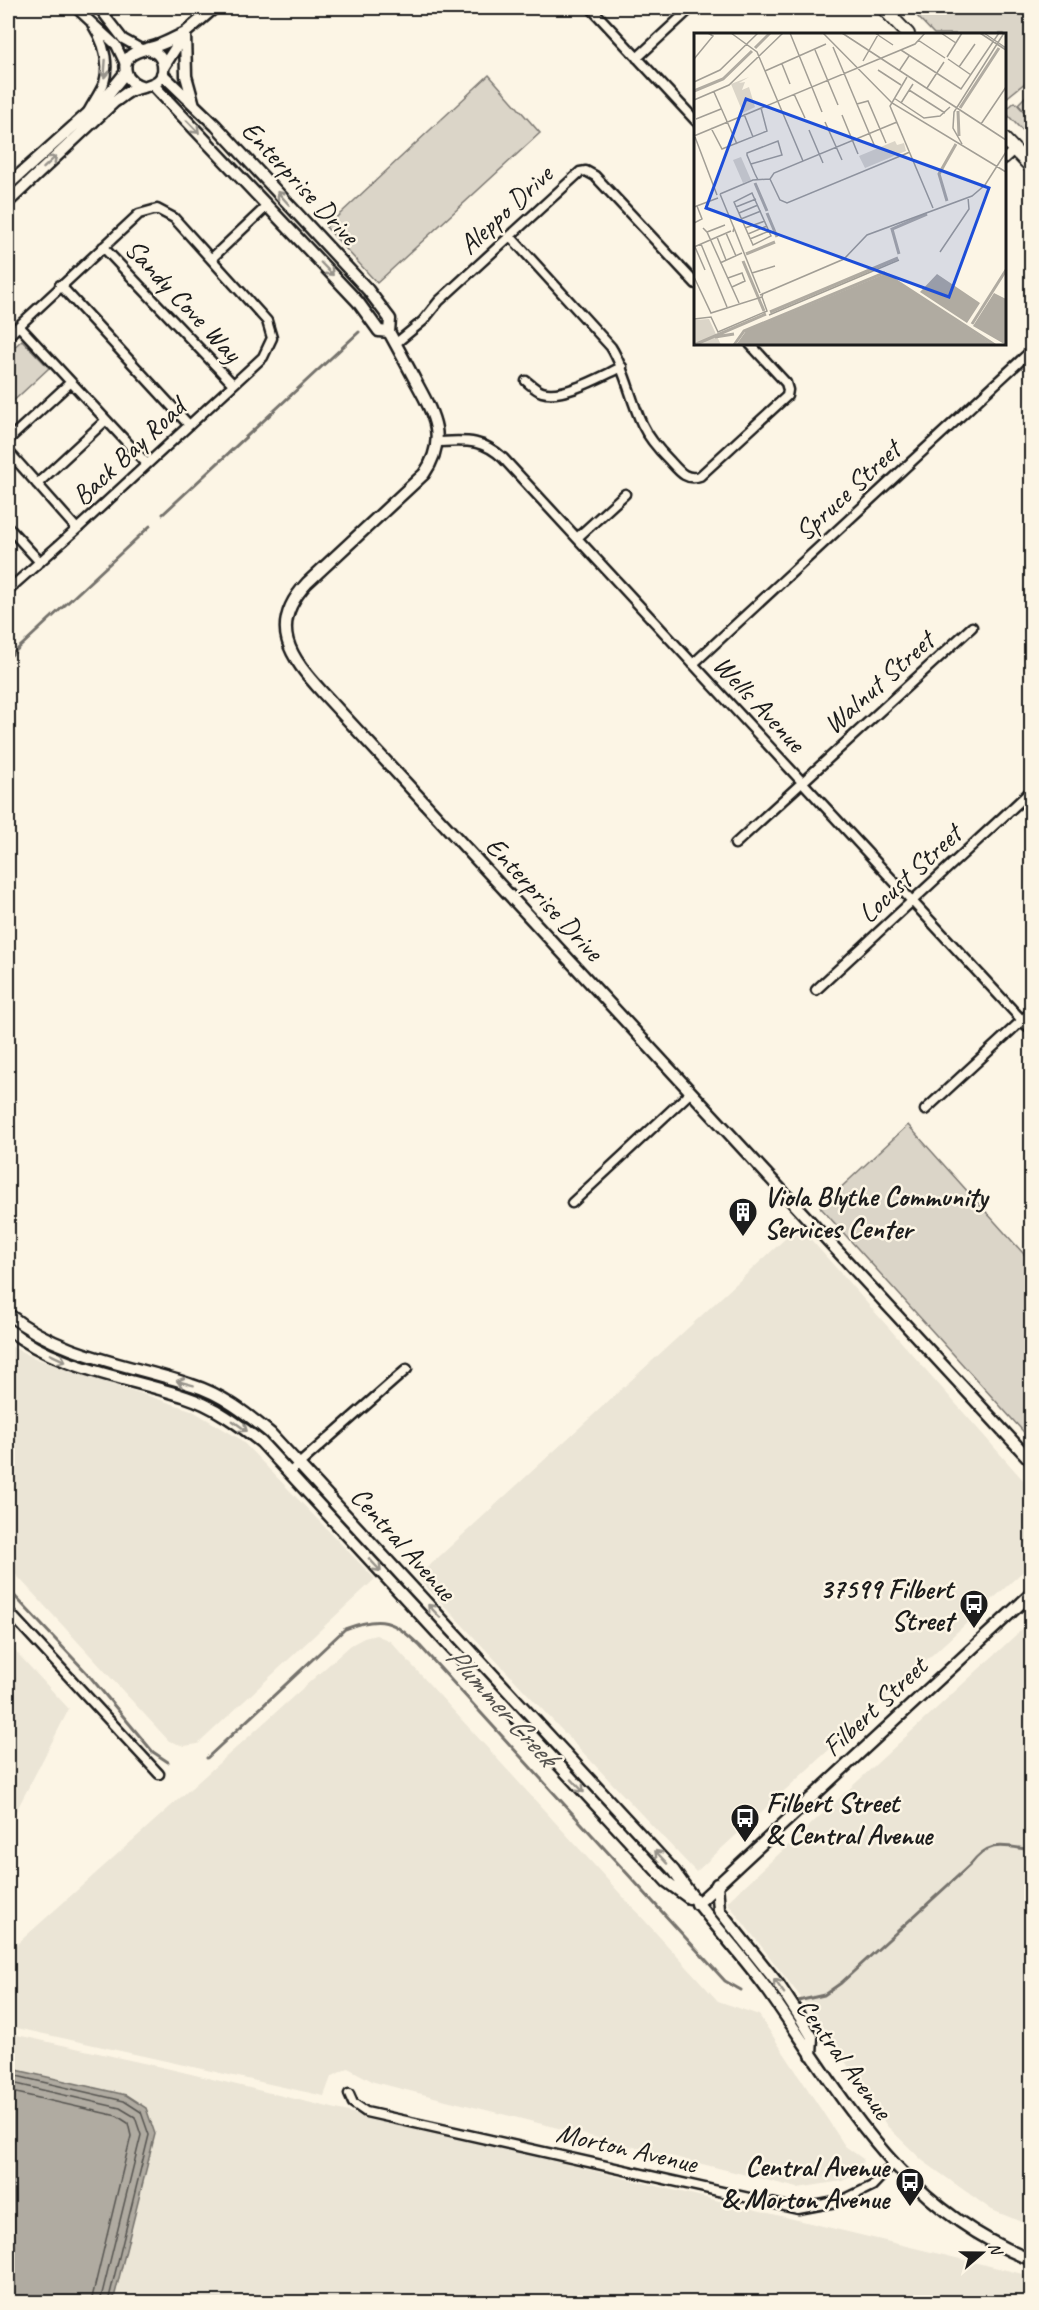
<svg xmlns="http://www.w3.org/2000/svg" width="1039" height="2310" font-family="Caveat,sans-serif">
<rect width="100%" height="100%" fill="#fcf5e5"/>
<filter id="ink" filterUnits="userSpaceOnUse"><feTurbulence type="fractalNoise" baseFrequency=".0167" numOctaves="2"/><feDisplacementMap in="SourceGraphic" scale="12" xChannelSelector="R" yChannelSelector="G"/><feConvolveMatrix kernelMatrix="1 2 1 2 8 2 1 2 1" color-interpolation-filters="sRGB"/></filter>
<g filter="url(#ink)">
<path fill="#ebe5d6" d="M799,1226L1031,1489V1564L696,1872L417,1577Z
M8,1345L37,1359L191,1410L240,1439L375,1579L198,1744L184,1746L169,1741L8,1566Z
M1031,1621V2226L992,2210L923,2161L887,2126L817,2018L727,1902Z
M376,1635L390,1641L718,2001L759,2015L845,2146L863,2159L861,2172L842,2181L798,2188L374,2082L348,2068L331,2077L324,2096L8,2026V1952L351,1645L364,1638Z
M8,1643L69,1709L8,1827Z
M8,2033L170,2069L1031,2276V2302H8Z"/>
<path fill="#dbd5c8" stroke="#7c7872" stroke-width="1.5" d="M927,8H1031V78L1005,99L1004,34H934L917,16Z
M489,75L540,133L377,283L326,227Z
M1031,91V140L1004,111L1015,102L1028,116L1018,104Z
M22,340L49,368L8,406V353Z
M908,1125L1031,1262V1440L820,1207Z"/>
<path fill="#b0aba1" stroke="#75726c" stroke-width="1.5" d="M8,2068L126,2095L146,2108L155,2134L113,2302H8Z"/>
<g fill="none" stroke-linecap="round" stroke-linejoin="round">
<path stroke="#575551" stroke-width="1.5" d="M8,2074L124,2101L141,2112L149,2135L108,2302
M8,2082L120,2108L135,2117L141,2135L100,2302
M8,2091L117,2116L128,2123L131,2136L91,2302"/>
<path stroke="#75726c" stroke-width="3" d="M163,514L359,332
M8,658L150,526
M8,1589L87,1673L153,1752L168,1762
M207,1758L345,1629C381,1615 393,1620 420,1646L725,1981L741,1990
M798,2001L824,1995L841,1983L970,1865C990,1839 1003,1846 1032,1850"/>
<g stroke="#1c1c1c" stroke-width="13">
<path id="minor" d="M76,8L116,45L126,66
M99,8L123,39L141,49
M591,8L696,121
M637,58L691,8
M88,112C93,102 100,93 104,83C110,62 103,41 92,24
M1004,159L1014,150
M510,236L611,347C626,371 630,399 642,424C649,439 659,450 670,461C679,471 686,481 700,476L787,396L788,390L786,383L750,344
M103,247L233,384
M211,259L267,206
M60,285L189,425
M19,326L147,464
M8,336L139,214L157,209L174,218L267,321L272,338L263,357L77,529L8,590
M395,344L423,321L439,301L580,172L586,171L595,176L696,284
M526,381C531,385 536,390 542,392C563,399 602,376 622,367
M8,440L71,382
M437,442C465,441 481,438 503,458L1032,1031
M8,451L77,529
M37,484L106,420
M8,527L40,562
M577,538L625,494
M693,664L1032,350
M735,844L972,627
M816,990L1032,790
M925,1110L1032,1011
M572,1203L691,1092
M290,1472L407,1369
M8,1611L159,1774
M349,2094L353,2103L366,2112L798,2209L841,2201L872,2186L893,2164"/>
</g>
<g stroke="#1c1c1c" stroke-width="15">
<path id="tertiary" d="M185,33L186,76L194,105
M164,66L185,33L214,8
M162,74L216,126L368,290L390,319L389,332C398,348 407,365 416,382C434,415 448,439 424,474L307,583C267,626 290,657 323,693L1032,1462
M153,85L358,302L379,331L389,332
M144,87C136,85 128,81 126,72C121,50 145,51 159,45C168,42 176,37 185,33
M8,185L105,98L126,72
M8,202L114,102C119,99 124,94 130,91C144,85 166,87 163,65C162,56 155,51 147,49
M8,1314C61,1357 129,1364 192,1385C222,1394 247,1414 270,1433L674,1871C703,1914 739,1950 769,1992C844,2099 903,2211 1032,2260
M8,1329C58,1370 127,1377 186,1397C214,1406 238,1424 261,1442L667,1882L689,1898
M717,1884L719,1910L779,1985L800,2017L812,2037L811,2055
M697,1904L1032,1593"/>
</g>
<g stroke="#1c1c1c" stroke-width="16">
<path id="secondary" d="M883,8L908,34
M1004,139L1032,168"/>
</g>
<use href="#minor" stroke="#fcf5e5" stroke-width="8"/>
<use href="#tertiary" stroke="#fcf5e5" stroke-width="10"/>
<use href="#secondary" stroke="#fcf5e5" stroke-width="12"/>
</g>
<defs><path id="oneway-shaft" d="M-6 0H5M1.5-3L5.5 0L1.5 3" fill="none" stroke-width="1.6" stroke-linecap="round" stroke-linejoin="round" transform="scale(1.5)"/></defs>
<g stroke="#97938b">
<use href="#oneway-shaft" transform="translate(105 69) rotate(94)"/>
<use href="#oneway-shaft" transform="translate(193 127) rotate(46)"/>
<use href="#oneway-shaft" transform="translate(50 162) rotate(-43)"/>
<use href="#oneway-shaft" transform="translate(283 198) rotate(-132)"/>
<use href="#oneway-shaft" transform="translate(327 269) rotate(46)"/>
<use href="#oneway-shaft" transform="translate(58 1358) rotate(25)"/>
<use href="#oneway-shaft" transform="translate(185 1383) rotate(-165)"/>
<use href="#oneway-shaft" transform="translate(240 1426) rotate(36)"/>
<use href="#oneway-shaft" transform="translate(375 1565) rotate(47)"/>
<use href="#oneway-shaft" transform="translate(434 1611) rotate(-133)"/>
<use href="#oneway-shaft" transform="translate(578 1786) rotate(47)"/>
<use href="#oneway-shaft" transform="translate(661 1857) rotate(-133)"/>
<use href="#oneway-shaft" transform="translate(779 1986) rotate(-125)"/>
</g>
</g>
<defs>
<g id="building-pin" transform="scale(1.5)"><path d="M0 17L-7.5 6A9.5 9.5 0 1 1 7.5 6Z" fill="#1c1c1c" stroke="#fcf5e5"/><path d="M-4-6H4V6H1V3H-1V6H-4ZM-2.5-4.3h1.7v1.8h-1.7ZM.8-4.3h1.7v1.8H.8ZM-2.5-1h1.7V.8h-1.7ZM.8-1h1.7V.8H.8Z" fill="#fff"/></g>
<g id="bus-pin" transform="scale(1.5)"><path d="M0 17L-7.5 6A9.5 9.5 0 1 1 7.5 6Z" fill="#1c1c1c" stroke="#fcf5e5"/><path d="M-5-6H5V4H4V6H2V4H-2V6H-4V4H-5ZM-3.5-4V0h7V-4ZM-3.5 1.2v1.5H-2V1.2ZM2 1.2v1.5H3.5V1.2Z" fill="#fff"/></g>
</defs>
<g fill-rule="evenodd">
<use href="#building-pin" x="743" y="1212"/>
<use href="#bus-pin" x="974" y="1604"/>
<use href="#bus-pin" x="745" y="1818"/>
<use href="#bus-pin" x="910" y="2182"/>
</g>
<g text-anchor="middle" stroke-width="5" stroke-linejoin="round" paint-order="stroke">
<g font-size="28" fill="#1c1c1c" stroke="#fcf5e5">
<text transform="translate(301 182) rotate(47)" y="10">Enterprise Drive</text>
<text transform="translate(505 209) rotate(-43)" y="10">Aleppo Drive</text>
<text transform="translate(184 300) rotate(47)" y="10">Sandy Cove Way</text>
<text transform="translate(128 451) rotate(-43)" y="10">Back Bay Road</text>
<text transform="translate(847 490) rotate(-43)" y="10">Spruce Street</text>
<text transform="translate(878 682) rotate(-42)" y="10">Walnut Street</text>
<text transform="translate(760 703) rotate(47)" y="10">Wells Avenue</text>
<text transform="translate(909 873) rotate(-43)" y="10">Locust Street</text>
<text transform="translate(545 898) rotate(47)" y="10">Enterprise Drive</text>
<text transform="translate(404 1543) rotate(48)" y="10">Central Avenue</text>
<text transform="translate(874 1706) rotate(-43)" y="10">Filbert Street</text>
<text transform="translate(845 2058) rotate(54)" y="10">Central Avenue</text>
<text transform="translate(627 2147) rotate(13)" y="10">Morton Avenue</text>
</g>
<g font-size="28" font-weight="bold" fill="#1c1c1c" stroke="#fcf5e5" text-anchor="start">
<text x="764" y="1206">Viola Blythe Community<tspan x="764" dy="32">Services Center</tspan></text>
<text x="953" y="1598" text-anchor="end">37599 Filbert<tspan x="953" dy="32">Street</tspan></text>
<text x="766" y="1812">Filbert Street<tspan x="766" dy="32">&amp; Central Avenue</tspan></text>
<text x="889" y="2176" text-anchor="end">Central Avenue<tspan x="889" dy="32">&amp; Morton Avenue</tspan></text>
</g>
<g font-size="30" font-style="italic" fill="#575551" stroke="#fcf5e5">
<text transform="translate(502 1706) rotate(48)" y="10">Plummer Creek</text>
</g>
</g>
<g transform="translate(694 33)">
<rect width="312" height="312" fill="#fcf5e5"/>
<path d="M55,44L45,50L51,49L48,57L55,54L61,74L49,80L37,51ZM201,108L203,112L210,110L212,118L171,135L165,123ZM47,124L57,147L49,150L39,127ZM15,286L27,312H0V287Z" fill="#dbd5c8"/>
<path d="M191,241L299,312H42L52,298ZM243,241L286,270L273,290L226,259ZM300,260L312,266V312L279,293Z" fill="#b0aba1"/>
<path fill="none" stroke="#b0aba1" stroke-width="3" d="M61,15L76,0M0,58L29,46L58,18M266,75L305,15M264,78L265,103M61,150L73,178M253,168L245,141L262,111M73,180L83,204M52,221L81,209M205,221L198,196L233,181M49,228L70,278M76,279L204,225M278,291L312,237M21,304L40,301M0,312L72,281M40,312L50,298L190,240L301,312"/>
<path fill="none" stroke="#a29e95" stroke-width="1.5" d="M37,0L63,19L109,128M96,0L128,79M129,0L198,70L312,139M148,0L312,107M181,0L199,12M247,0L262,10M286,0L312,17M290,0L312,15M224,7L251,25M139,14L181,114M121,17L144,72M207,17L267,56L305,0M253,24L268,0M0,26L19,3L14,0M254,26L277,42M169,28L185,0M88,31L96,51M265,34L281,11M184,37L207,52M71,38L132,11M205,38L215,23M213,44L196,73L239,175M0,49L26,37L64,0M233,55L250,29M215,57L251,80M20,59L43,111M100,61L111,85M200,65L230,85L246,83L256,74M0,67L35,52L89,0M207,70L219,51M163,71L174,68L192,110M50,81L59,104M148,82L164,121M2,86L27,76M131,89L148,127M287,91L312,54M17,95L28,116L73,98L67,75M115,97L129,130M0,103L221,11L231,0M1,104L23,162M268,111L259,95L260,79L310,0M57,131L88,122L84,108L53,120V122L61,141L64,147M76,146L86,167L93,170L216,119M76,146L80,140L203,89M58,160L77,203L59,212L40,169ZM26,161L59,147L76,146M26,161L40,195M0,174L24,165M42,174L62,166M45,180L64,172M47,186L67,178M0,190L8,186L3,173M9,195L13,199L31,192M51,195L71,188M13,199L45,270M39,199L40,195L66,260M32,200L42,223M54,201L73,193M23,204L32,227M56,206L75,198M7,211L33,274M0,214L37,198M1,214L11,237M246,219L275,176L274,164M26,230L48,220M58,240L81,233M0,244L17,280L68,264L69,260M34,245L48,240L51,248L38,254M66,262L150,226L173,202L278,163L291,152L312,119M75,282L205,227M0,286L17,284L24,299L73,278L68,264"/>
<path fill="#1d4ed8" fill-opacity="0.15" stroke="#1d4ed8" stroke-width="3" d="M52,66L295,155L255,264L12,175Z"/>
<rect width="312" height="312" fill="none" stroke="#1c1c1c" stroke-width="3"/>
</g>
<rect width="1039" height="2310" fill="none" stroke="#fcf5e5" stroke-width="30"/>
<rect x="15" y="15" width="1009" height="2280" fill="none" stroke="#1c1c1c" stroke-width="2" filter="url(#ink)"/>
<g transform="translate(982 2253) rotate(70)" stroke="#fcf5e5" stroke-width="4.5" paint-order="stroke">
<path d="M0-4.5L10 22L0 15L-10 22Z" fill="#1c1c1c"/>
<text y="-9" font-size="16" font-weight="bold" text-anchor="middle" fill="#1c1c1c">N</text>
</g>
</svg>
